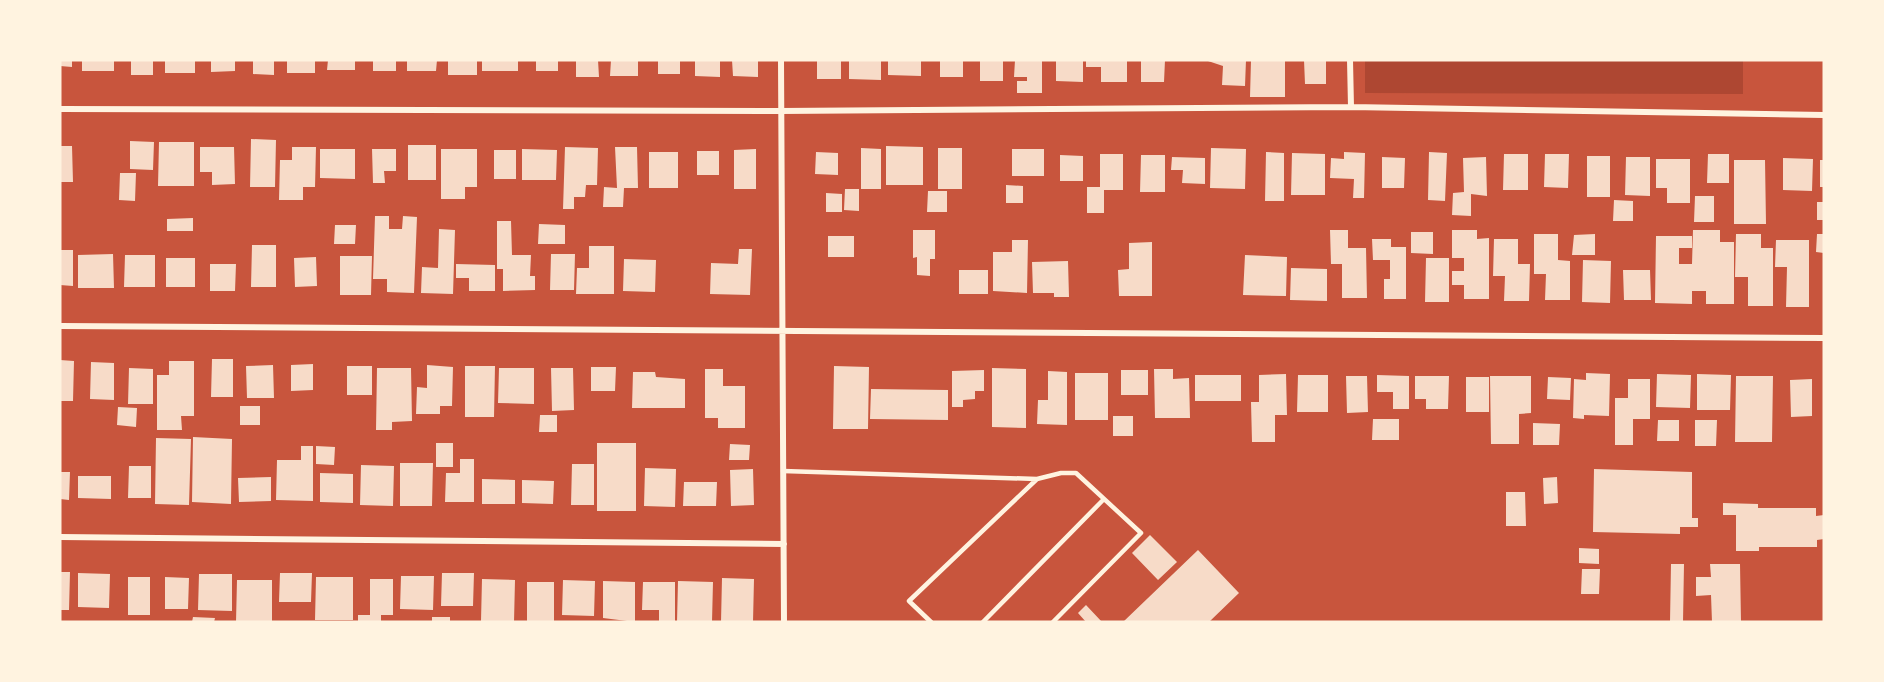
<svg xmlns="http://www.w3.org/2000/svg" width="1884" height="682" font-family="Bitter,serif">
<rect width="100%" height="100%" fill="#c8553d"/>
<path fill="#ae4732" d="M1365,60H1743V94L1365,93Z"/>
<path fill="#f7dbc8" d="M60,60H72V67L60,66Z
M82,60H114V71H82Z
M131,60H153V75H131Z
M165,60H195V73H165Z
M211,60H235V71L211,72Z
M253,60H274V75L253,74Z
M287,60H315V73H287Z
M328,60H355V70H327Z
M373,60H396V71H373Z
M407,60H437L436,71H407Z
M448,60H477V75H448Z
M482,60H518V71H482Z
M536,60H558V71H536Z
M576,60H598L599,77H576Z
M611,60H638V76H610Z
M658,60H680V74H658Z
M695,60H720V77L695,76Z
M732,60H758V77L733,76Z
M817,60H841V79H817Z
M849,60H881V80L849,79Z
M888,60H921V76L888,75Z
M940,60H963V77H940Z
M980,60H1003V81H980Z
M1015,60H1042V93H1017V81H1027V77H1014Z
M1056,60H1083V82L1056,81Z
M1086,60H1127V82H1101V67H1086Z
M1141,60H1165L1164,82H1141Z
M1205,60H1246L1245,86L1222,85L1223,66Z
M1251,60H1285V97H1250Z
M1304,60H1326V84H1305Z
M251,139L276,140L275,187H250Z
M130,141L154,142L153,170L130,169Z
M159,142H194V186H158Z
M408,145H436V180H408Z
M60,146H72L73,182H60Z
M886,146L923,147V185H886Z
M200,147H234L235,184L212,185V172H200Z
M292,147H316L315,187H303V200H279L280,160H292Z
M565,147L598,148L597,185H586L585,197H574V209H563Z
M615,147H637L638,188H624L623,207H603L604,187L617,188Z
M861,148L881,149V189H861Z
M938,148H962V189H938Z
M1211,148L1246,149L1245,189L1210,188Z
M320,149H355V179L320,178Z
M372,149H396V171H384L385,183H373Z
M441,149H477V187H465V199H441Z
M522,149L557,150L556,180H522Z
M756,149V189H734V150Z
M1012,149H1044V176H1012Z
M494,150H516V179H494Z
M697,151H719V175H697Z
M649,152H678V188H649Z
M816,152L838,153V175L815,174Z
M1266,152L1284,153V201H1265Z
M1344,152L1365,153L1364,198H1353L1354,179L1330,178L1331,158L1344,159Z
M1429,152L1447,153L1445,201L1428,200Z
M1292,153L1325,154V195H1291Z
M1100,154H1123V190H1104V213H1087V187H1100Z
M1504,154H1528V190H1503Z
M1545,154H1569L1568,188L1544,187Z
M1708,154H1729V183H1707Z
M1060,155L1083,156V181H1060Z
M1141,155H1165V192H1140Z
M1587,156H1610V197H1587Z
M1172,157L1205,158V184L1182,183L1183,170H1171Z
M1382,157L1405,158L1404,188H1382Z
M1486,157L1487,196L1471,194V216L1452,215L1453,193L1464,192L1463,158Z
M1626,157H1650V196L1625,195Z
M1783,158L1813,159L1812,191L1783,190Z
M1656,159H1690V203H1667V188H1656Z
M1734,160H1765L1766,224H1734Z
M1820,160H1824V187H1820Z
M120,173H136L135,201L119,200Z
M1006,185L1023,186V203H1006Z
M845,189H859V211L844,210Z
M928,191H947V212H927Z
M826,193L842,194V212H826Z
M1695,196H1714V222H1694Z
M1614,200L1633,201V221H1613Z
M1817,202H1824V220H1817Z
M375,216H389V229H402L403,216L417,217L414,293L387,292V279H373Z
M193,218V231H167V219Z
M497,221H511L512,255H531L530,276H535V290L503,291V269H497Z
M539,224L565,225V244H538Z
M335,225H356L355,244H334Z
M439,229L455,230L453,294L421,293L422,267L438,268Z
M913,230H935V259H930V276L917,275V257L913,258Z
M1330,230H1348V248H1366L1367,298H1342V264H1331Z
M1452,230H1477V239L1489,238V299H1464V285H1452V271H1464V258H1452Z
M1693,230H1720V242H1734V304H1706V291H1692V304L1655,303L1656,236H1692V248H1679V264H1692Z
M1411,232H1433V254L1411,253Z
M1534,234H1558V260L1570,261V300H1545L1546,274H1534Z
M1595,234V255H1572L1574,235Z
M1736,234H1761V248H1773V306H1748V277H1735Z
M1817,234H1824V253L1816,252Z
M828,236H854V257H828Z
M1372,239H1391V247H1406V299H1384V279H1390V260H1373Z
M1494,239H1518V264H1530L1529,301H1504L1505,276H1493Z
M1012,240H1028L1027,293L993,291V252H1012Z
M1776,240H1809V307H1786L1787,267H1775Z
M1152,242V296H1119L1118,270L1129,269V243Z
M252,245H276V287H251Z
M589,246H614V294H576L577,268H589Z
M739,249H752L750,295L710,294L711,263L738,264Z
M60,250H73V286L60,285Z
M113,254L114,288H78V255Z
M551,254H575L574,290H550Z
M125,255H155V287H124Z
M1245,255L1287,257L1286,296L1243,295Z
M340,256H372L371,295H340Z
M316,257L317,286L295,287L294,258Z
M166,258H195V287H166Z
M1426,258H1449V302H1425Z
M624,259L656,260L655,292L623,291Z
M1583,260L1611,261L1610,303L1582,302Z
M1068,261L1069,297H1054V293H1033L1032,262Z
M210,264H236L235,291H210Z
M456,264L495,265V291H469V278H456Z
M1291,268L1327,269V301L1290,300Z
M959,270H988V294H959Z
M1623,270H1650L1651,300H1624Z
M212,359H233V397H211Z
M60,360L74,361L73,401H60Z
M169,361H194V416H181L182,430H157V375H169Z
M91,362L114,363V400L90,399Z
M313,364V390L291,391V365Z
M273,365L274,398H247L246,366Z
M427,365L453,367L452,406H440V414H416L417,387L427,388Z
M347,366H372V395H347Z
M465,366H495L494,417H465Z
M834,366L869,367L868,429H833Z
M591,367H616L615,391H591Z
M129,368L153,369V404H128Z
M377,368H411L412,421L392,422V430H376Z
M499,368H534V404L498,403Z
M551,368H573L574,410L552,411Z
M992,368L1026,369V428L992,427Z
M705,369H723V386H745V428H718V418H705Z
M1154,369H1173V379L1189,378L1190,418H1155Z
M984,370V391H975V399L963,400V407H952V371Z
M1121,370H1148V395H1121Z
M1048,371L1067,372V425L1037,424L1038,400H1048Z
M633,372H655L656,377L685,379V408H632Z
M1075,373H1108V420H1075Z
M1586,373L1610,374L1609,416L1584,415V419L1573,418L1574,379L1586,380Z
M1286,374L1287,415H1275V442H1252L1251,402H1259V375Z
M1657,374L1691,375L1690,408L1656,407Z
M1697,374L1731,375L1730,410H1697Z
M1195,375H1241V401H1195Z
M1298,375H1328V412H1297Z
M1377,375L1409,376V409H1393V392H1377Z
M1346,376H1367L1368,412L1347,413Z
M1415,376H1449L1448,409H1426V399H1415Z
M1490,376H1531V413L1519,414V444H1491Z
M1736,376H1773L1772,442H1735Z
M1466,377H1489V412H1466Z
M1548,377L1571,378L1570,400L1547,399Z
M1628,379H1650V419H1633V445H1615V398H1628Z
M1812,379V416L1791,417L1790,380Z
M871,389L948,390V420L870,419Z
M240,406H260V425H240Z
M118,407L137,408L136,427L117,425Z
M540,415H557V432H539Z
M1113,416H1133V436H1113Z
M1373,419H1399V440H1372Z
M1658,420H1679V441H1657Z
M1695,420H1717L1716,446H1695Z
M1533,423L1560,424L1559,445H1533Z
M193,437L232,439L231,504L192,502Z
M156,438L191,439L189,505L155,504Z
M436,443H453V467H436Z
M597,443H636V511H597Z
M730,444L750,445L749,460H729Z
M301,446H313V501L276,500L277,460H301Z
M316,446L335,447L334,465L316,464Z
M460,459H474V502H445L446,473H460Z
M400,463H433L432,506H400Z
M572,464H594V505H571Z
M361,465L394,466L393,506L360,505Z
M129,466H151V498H128Z
M645,468L676,469L675,507L644,506Z
M753,469L754,505L731,506L730,470Z
M1594,469L1692,472V518H1698V527H1680V534L1593,532Z
M60,472H70L69,500L60,499Z
M320,473L353,474V503L320,502Z
M78,476H111V499L78,498Z
M271,477V501L239,502L238,478Z
M1557,477L1558,503L1544,504L1543,478Z
M482,479L515,480V504H482Z
M522,480L554,481L553,504L522,503Z
M684,482H717L716,506H683Z
M1506,492H1525L1526,526H1506Z
M1723,503L1758,504V508H1816V516L1824,515V539L1817,540V547H1759V551H1736V515H1723Z
M1150,535L1177,562L1158,580L1132,553Z
M1579,548L1599,549V564L1579,563Z
M1198,550L1239,593L1209,622H1123Z
M1671,564H1684L1683,622H1670Z
M1710,564H1740L1741,622H1712L1711,595L1696,596V577H1711Z
M1582,569H1600L1599,594H1581Z
M60,572H70L69,610H60Z
M78,573L110,574L109,608L78,607Z
M280,573H312L311,602H279Z
M442,573H474L473,606H441Z
M199,574H232V611L198,610Z
M401,576H434L433,610L400,609Z
M128,577H150V615H128Z
M165,577L189,578L188,609H165Z
M316,577H353V620H315Z
M722,578L754,579L753,622H721Z
M370,579H393V615H381V622H358V615H370Z
M482,579L515,580L514,622L481,621Z
M237,580H272V622H236Z
M563,580L595,581L594,616L562,615Z
M603,581L635,582V622L603,618Z
M678,581L713,582L712,622H677Z
M527,582H554V622H527Z
M643,582H675V622H659V610H642Z
M1086,605L1102,622H1086L1078,613Z
M193,617L215,618L214,622H192Z
M432,617H450V622H432Z"/>
<g fill="none" stroke-linecap="round" stroke-linejoin="round">
<path stroke="#fff3e0" stroke-width="4.5" d="M783,471L1037,479
M931,622L909,601L1037,479L1061,473H1076L1141,533L1053,622
M983,622L1104,499"/>
<path stroke="#fff3e0" stroke-width="6" d="M781,60L784,622
M1350,60L1351,107
M60,109L780,111L1351,107L1824,115
M60,326L1824,338
M60,537L784,544"/>
</g>
<rect width="1884" height="682" fill="none" stroke="#fff3e0" stroke-width="123"/>
</svg>
